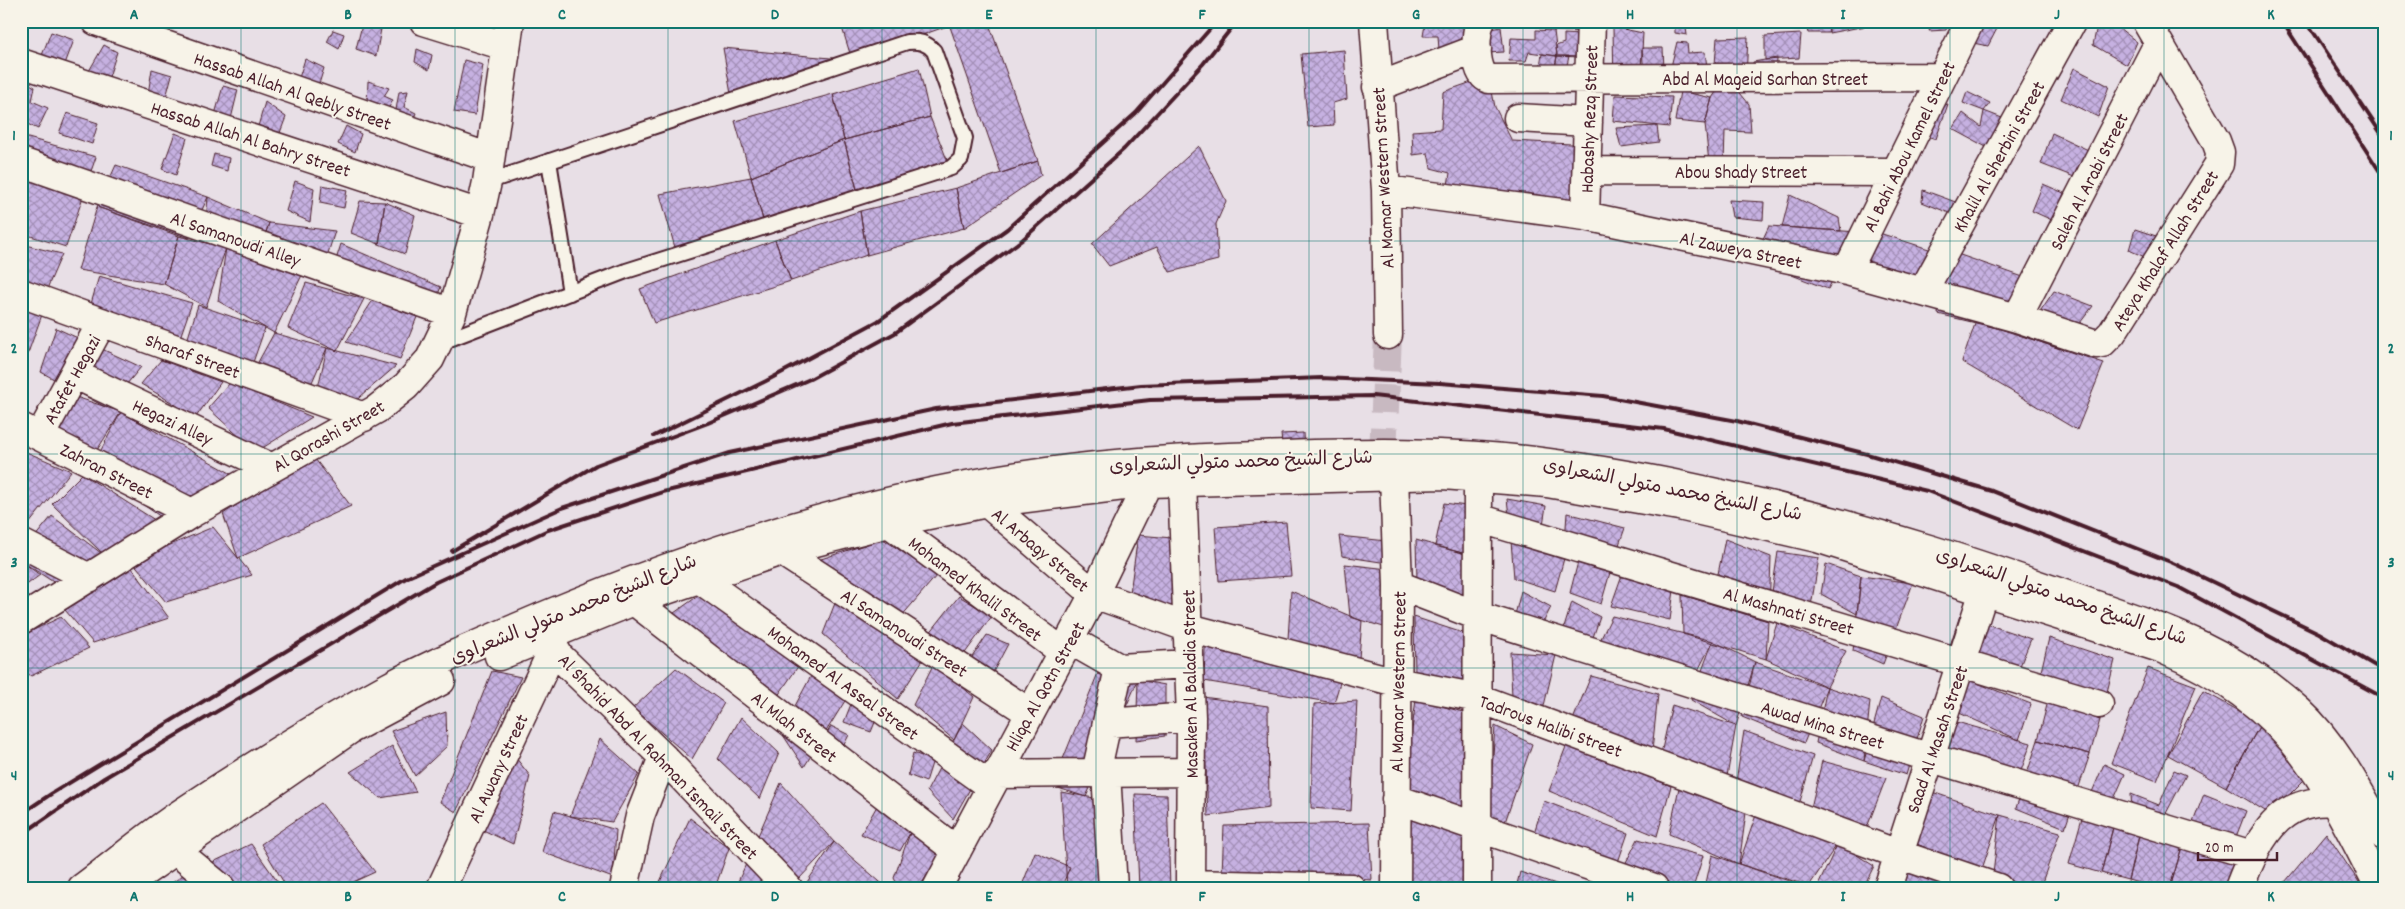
<svg xmlns="http://www.w3.org/2000/svg" width="2405" height="909" font-family="Dekko,'Playpen Sans Arabic',sans-serif">
<defs>
<pattern id="building-cross-hatch" width="8" height="8" patternUnits="userSpaceOnUse" patternTransform="scale(1.25)"><rect width="8" height="8" fill="#c6b1e1"/><path d="M0 0l8 8M0 8l8-8" fill="none" stroke="#a38fb7"/></pattern>
</defs>
<rect width="100%" height="100%" fill="#e8dfe6"/>
<filter id="ink" filterUnits="userSpaceOnUse"><feTurbulence type="fractalNoise" baseFrequency=".02" numOctaves="2"/><feDisplacementMap in="SourceGraphic" scale="10" xChannelSelector="R" yChannelSelector="G"/><feConvolveMatrix kernelMatrix="1 2 1 2 8 2 1 2 1" color-interpolation-filters="sRGB"/></filter>
<g filter="url(#ink)">
<path fill="url(#building-cross-hatch)" stroke="#4a1f2b" d="M840,21H948L950,25L852,60Z
M948,21H988L1038,161L1001,173Z
M1555,21H1591V32L1554,31Z
M1675,21H1685L1687,35L1675,33Z
M1804,21H1828L1829,33H1808Z
M1828,21H1866V26L1829,33Z
M1933,21H1949L1946,30L1929,31Z
M1976,21H2001L1988,46L1968,42Z
M2098,21H2110L2137,42L2127,65L2093,45Z
M1459,24L1470,26L1478,55L1439,50L1438,36H1423L1425,25Z
M362,25L381,29L376,56L356,49Z
M1501,27L1504,52L1487,53V30Z
M1613,27L1643,33L1640,87L1614,89Z
M333,30L344,34L339,49L327,42Z
M1536,30L1554,31L1557,56L1529,52L1526,61H1509L1511,38L1536,39Z
M51,32L74,40L62,72L39,63Z
M1564,34L1600,36L1602,58L1557,56L1556,46L1564,43Z
M1801,34L1799,58L1765,60V36Z
M1748,37L1746,78H1714L1717,38Z
M1677,42L1687,43L1688,53L1705,52L1710,90L1665,91Z
M104,45L117,52L107,83H82Z
M723,48L852,60L732,100Z
M1642,48H1663L1665,91H1645Z
M417,49L432,55L429,70L415,62Z
M1344,50L1347,99L1333,103L1334,125L1308,127L1301,54Z
M1542,54L1557,56L1553,79L1539,72Z
M1557,56H1569L1563,85L1553,79Z
M1777,58L1776,86L1753,87V62Z
M305,59L324,68L318,87L298,81Z
M464,60L483,65L475,115L454,112Z
M919,68L930,117L844,140L833,94Z
M2074,68L2109,86L2098,117L2061,99Z
M152,69L172,75L165,101L148,94Z
M1489,76L1495,107L1512,141L1591,145L1580,211L1446,197L1450,173L1431,168L1428,153L1413,155L1412,131L1441,129L1443,92Z
M21,79L35,87L32,101L48,108L38,129L21,121Z
M368,81L389,88L384,96L393,100L387,111L367,104Z
M223,86L238,90L230,123L214,118Z
M1736,88L1749,104L1751,132L1725,131L1724,163H1709L1705,124L1712,98L1716,92Z
M408,91L404,107L416,113L412,122L395,116L399,92Z
M1680,91L1712,98L1705,124L1675,121Z
M1967,92L1990,103L1984,111L1963,103Z
M833,94L844,140L751,177L735,121Z
M1615,95L1672,97L1669,127L1613,121Z
M265,102L286,117L278,138L257,130Z
M1948,104L1936,139L1921,134L1935,107Z
M1984,111L2002,118L1988,148L1953,129L1963,113L1981,127Z
M67,113L98,123L92,144L59,133Z
M930,117L948,162L859,197L844,140Z
M346,126L361,134L355,152L338,144Z
M1657,126L1659,142L1621,147L1616,128Z
M175,133L187,138L176,175L162,169Z
M2052,133L2101,156L2087,182L2041,164Z
M21,136L96,157L89,177L21,161Z
M844,140L859,197L765,227L751,177Z
M1199,146L1226,201L1216,224L1218,260L1170,272L1157,247L1109,266L1092,244Z
M214,154L229,158L227,171L211,166Z
M1038,161L1041,175L964,228L956,188Z
M116,165L208,197L189,238L97,207Z
M21,176L84,194L66,247L21,233Z
M751,177L765,227L677,255L660,194Z
M295,181L314,188L310,222L286,211Z
M2043,184L2064,193L2054,221L2032,211Z
M322,185L347,190L344,208L320,203Z
M956,188L964,228L867,255L860,211Z
M1923,190L1961,204L1954,215L1922,202Z
M1790,195L1839,218L1841,231L1782,227Z
M208,197L269,223L258,257L205,235Z
M1729,200L1764,202L1763,220L1732,217Z
M360,201L385,202L379,244L351,233Z
M385,202L415,215L405,254L379,244Z
M97,207L179,236L164,284L78,270Z
M860,211L867,255L791,281L775,240Z
M269,223L335,231L320,279L258,257Z
M1769,226L1858,232L1828,289L1753,260Z
M2135,229L2156,236L2147,258L2129,250Z
M1873,231L1935,251L1906,302L1844,285Z
M179,236L226,248L206,307L164,284Z
M775,240L791,281L654,323L640,289Z
M21,244L62,254L46,291L21,283Z
M341,244L441,287L427,320L329,282Z
M226,248L304,271L274,333L218,301Z
M1946,250L2023,277L1997,328L1938,314Z
M99,276L192,303L176,349L89,311Z
M306,283L364,299L337,351L288,328Z
M2054,291L2093,306L2060,349L2023,336Z
M373,300L417,317L400,359L346,342Z
M21,305L43,312L21,372Z
M198,305L265,328L251,368L187,341Z
M1976,321L2104,363L2077,430L1962,362Z
M56,328L141,367L107,408L41,372Z
M274,333L327,348L309,389L257,364Z
M327,348L396,366L353,403L317,392Z
M161,360L221,382L196,417L141,384Z
M230,383L312,417L256,452L208,408Z
M70,395L121,412L82,474L44,448Z
M121,412L232,474L164,519L91,469Z
M1303,433L1304,452L1283,453L1281,434Z
M24,451L71,471L21,534V455Z
M312,455L351,506L238,558L223,514Z
M82,474L158,522L105,556L52,504Z
M1507,499L1546,506L1542,531L1510,524Z
M1444,503L1474,507L1466,554L1435,546Z
M1567,513L1625,528L1615,556L1565,541Z
M52,516L113,562L61,587L21,561V554Z
M1286,522L1291,576L1219,581L1215,527Z
M213,527L252,575L166,602L132,561Z
M1138,535L1172,538L1176,611L1129,600Z
M1339,536L1387,541V563L1342,556Z
M883,539L937,575L894,625L821,559Z
M1725,539L1771,557L1769,612L1712,604Z
M1416,540L1466,554L1474,599L1417,581Z
M1511,541L1565,555L1555,591L1514,578Z
M1778,552L1819,558L1808,624L1769,612Z
M1579,558L1611,569L1601,604L1570,593Z
M21,561L40,575L21,589Z
M1345,564L1388,569L1387,628L1350,617Z
M1826,564L1861,576L1857,614L1821,594Z
M132,568L169,618L93,643L65,610Z
M1623,572L1674,590L1670,620L1611,606Z
M1861,576L1913,583L1883,664L1853,651Z
M1291,591L1362,621L1359,658L1288,639Z
M1521,591L1551,607L1539,631L1513,623Z
M1682,595L1768,621L1766,659L1683,634Z
M698,596L799,665L762,719L650,630Z
M959,596L992,616L963,656L929,634Z
M837,598L924,658L898,699L823,634Z
M1572,602L1600,617L1590,646L1562,634Z
M1960,615L2031,639L2011,688L1943,667Z
M1612,616L1713,641L1685,696L1589,663Z
M61,617L89,648L31,676L21,668V636Z
M1414,617L1463,633L1464,684L1415,676Z
M1206,618L1348,655L1334,703L1204,681Z
M1777,623L1846,651L1827,687L1766,659Z
M987,635L1008,644L992,674L970,660Z
M2049,638L2115,660L2100,720L2036,692Z
M1713,641L1755,662L1736,726L1691,700Z
M1510,652L1556,655L1543,710L1512,697Z
M1755,662L1827,687L1804,743L1742,717Z
M934,663L974,697L954,740L913,705Z
M676,668L724,703L692,759L633,708Z
M1100,668L1138,680L1086,797L1052,786Z
M2148,668L2196,686L2157,781L2111,763Z
M492,671L521,677L456,812L440,802Z
M811,676L848,696L804,767L781,732Z
M1591,676L1658,694L1652,751L1572,722Z
M1964,678L2031,704L2019,740L1957,712Z
M1138,680L1165,685V736L1136,740Z
M1827,687L1870,701L1864,761L1816,743Z
M2203,691L2261,723L2226,787L2168,755Z
M1203,697L1268,706L1269,808L1208,816Z
M1881,698L1924,716L1906,775L1864,761Z
M1416,699L1470,714L1464,812L1404,792Z
M1357,701L1351,811L1311,808L1314,704Z
M2048,701L2100,720L2090,754L2038,740Z
M851,704L878,715L871,732L844,722Z
M1672,705L1736,726L1726,782L1660,758Z
M446,712L447,746L415,776L391,731Z
M741,717L779,753L760,799L718,759Z
M1953,721L2031,743L2012,796L1939,771Z
M963,723L992,750L953,819L927,791Z
M2261,723L2311,773L2270,814L2226,787Z
M831,726L849,735L836,760L818,749Z
M1495,726L1532,744L1504,825L1489,815Z
M1744,731L1813,756L1799,805L1736,782Z
M600,739L639,774L612,822L570,816Z
M2038,740L2090,754L2065,828L2016,808Z
M1567,744L1671,786L1657,836L1549,791Z
M392,746L416,792L380,798L350,772Z
M913,753L933,760L926,782L908,775Z
M516,758L530,776L513,844L483,830Z
M1822,761L1886,778L1866,830L1810,812Z
M2104,764L2125,774L2111,806L2090,797Z
M2174,770L2186,775L2161,823L2132,814L2131,794L2159,805Z
M781,783L834,842L798,880L757,838Z
M1680,783L1748,798L1739,864L1669,834Z
M1061,792L1094,798L1099,888H1067Z
M1932,792L2000,815L1981,872L1917,844Z
M1135,794L1167,795L1170,888H1139Z
M2204,794L2246,811L2234,842L2192,825Z
M1544,801L1628,833L1617,865L1533,836Z
M321,803L375,872L340,888H287L261,844Z
M877,806L915,824L900,851L861,834Z
M2085,807L2116,816L2101,873L2069,864Z
M554,811L616,830L613,878L542,852Z
M1757,812L1838,843L1809,886L1739,864Z
M1411,814L1468,836L1462,888L1408,884Z
M2000,815L2060,832L2040,888H2029L1993,874Z
M2116,816L2142,824L2128,880L2101,873Z
M690,818L729,848L715,888H657Z
M1369,823L1372,880L1222,873L1224,826Z
M2142,824L2185,836L2170,888H2159L2128,880Z
M910,833L941,853L919,888H899L894,878Z
M2326,833L2363,888H2280Z
M2185,836L2244,860L2234,888H2170Z
M1638,839L1703,856L1693,888H1674L1622,870Z
M834,842L887,888H803Z
M1838,843L1874,866L1863,888H1817Z
M251,844L282,888H233L209,864Z
M1035,852L1070,867L1061,888H1021Z
M1712,855L1795,883L1793,888H1705Z
M746,864L774,888H735Z
M193,868L205,888H165Z
M1906,868L1950,881L1948,888H1903Z
M1520,872L1568,888H1516Z"/>
<g fill="none" stroke-linecap="round" stroke-linejoin="round">
<path stroke="#c8b9c1" stroke-width="28" stroke-dasharray="28 14" stroke-linecap="butt" d="M1383,455L1388,335"/>
<g stroke="#4a1f2b" stroke-width="18">
<path id="lane" d="M549,161L570,293
M439,343L626,271L951,168L961,159L965,138L934,51C926,42 919,41 907,42L487,182"/>
</g>
<g stroke="#4a1f2b" stroke-width="31">
<path id="street" d="M96,21L490,158
M424,21L505,46
M1374,21L1386,190L1388,335
M1481,21C1474,32 1474,75 1489,79L1941,77
M21,63L480,214
M1377,87L1477,49
M1518,118L1588,122
M21,162L452,313
M1587,171L1895,172
M1386,190L1585,216L1847,271L2017,318L2096,344L2102,343L2112,333L2219,164L2220,152L2216,141L2146,21
M1585,216L1591,21
M1847,271L1970,21
M1923,291L2072,21
M21,293L364,417
M2017,318L2158,44
M74,374L272,468
M21,427L192,513
M40,436L102,322
M1394,476L1398,585L1396,888
M1182,481L1191,717L1190,888
M987,503L1094,594L1189,628L1396,682L1478,698L1898,854L1998,888
M1478,518L2099,704
M889,523L1063,652
M21,543L89,578
M781,551L1030,713
M698,578L990,786
M1398,585L1478,616L1928,757L2252,855
M634,601L957,851
M542,617L551,642L559,656L663,757L788,888
M21,620L192,513L377,409L406,386L430,359L452,313L480,214L487,182L510,21
M1070,640L1119,668L1189,664
M1107,723L1191,717
M1096,773L1119,668
M1106,773L1113,888
M996,774L1191,772
M1396,799L1654,888
M175,850L221,888
M1190,884L1351,888
M441,888L554,647
M624,888L640,816L663,757
M937,888L1094,594L1148,483
M1477,888L1478,477
M1888,888L1984,591
M2239,888C2261,831 2284,789 2354,805"/>
</g>
<g stroke="#4a1f2b" stroke-width="31">
<path id="secondary" d="M499,656L634,601L781,551L889,523L987,503L1148,483L1443,475L1547,483L1679,506L1817,538L2160,648C2221,673 2273,710 2311,765C2338,803 2358,847 2380,888
M82,888C116,863 148,835 183,812C249,768 318,725 388,687C440,659 495,637 549,614C709,547 874,496 1046,472C1117,462 1188,458 1260,456C1356,452 1455,450 1550,463C1680,480 1807,512 1932,550C1984,566 2036,584 2087,602C2169,630 2233,651 2299,711C2335,744 2360,793 2384,836
M121,888L351,729L441,681"/>
</g>
<use href="#lane" stroke="#f7f3e8" stroke-width="14"/>
<use href="#street" stroke="#f7f3e8" stroke-width="28"/>
<use href="#secondary" stroke="#f7f3e8" stroke-width="28"/>
<path stroke="#4a1f2b" stroke-width="4" d="M2282,21L2384,178
M2306,21L2384,138
M654,436L766,381L878,321L1007,229L1136,113L1217,21
M452,551L596,465L708,423L810,379L895,333L1022,240L1124,149L1203,64L1237,21
M21,814L51,794L406,578L562,508L730,453L936,409L1141,385L1321,378L1440,383L1603,396L1737,421L1867,454L1992,491L2173,563L2319,633L2384,671
M21,835L104,778L436,582L548,530L663,492L952,423L1150,400L1373,396L1664,429L1927,491L2178,587L2384,698"/>
</g>
</g>
<path fill="none" stroke="#0f766e" stroke-width="1" stroke-opacity="0.55" d="M241,21V888M455,21V888M668,21V888M882,21V888M1096,21V888M1309,21V888M1523,21V888M1737,21V888M1950,21V888M2164,21V888M21,241H2384M21,454H2384M21,668H2384"/>
<g text-anchor="middle" stroke-width="4" stroke-linejoin="round" paint-order="stroke">
<g font-size="19" fill="#4a1f2b" stroke="#f7f3e8">
<text x="1765" y="85">Abd Al Mageid Sarhan Street</text>
<text transform="translate(293 90) rotate(19)" y="7">Hassab Allah Al Qebly Street</text>
<text transform="translate(1588 119) rotate(-88)" y="7">Habashy Rezq Street</text>
<text transform="translate(251 138) rotate(18)" y="7">Hassab Allah Al Bahry Street</text>
<text transform="translate(1908 146) rotate(-64)" y="7">Al Bahi Abou Kamel Street</text>
<text transform="translate(1998 156) rotate(-61)" y="7">Khalil Al Sherbini Street</text>
<text x="1741" y="178">Abou Shady Street</text>
<text transform="translate(1382 178) rotate(-93)" y="7">Al Mamar Western Street</text>
<text transform="translate(2088 181) rotate(-63)" y="7">Saleh Al Arabi Street</text>
<text transform="translate(236 238) rotate(19)" y="7">Al Samanoudi Alley</text>
<text transform="translate(1741 249) rotate(12)" y="7">Al Zaweya Street</text>
<text transform="translate(2164 250) rotate(-58)" y="7">Ateya Khalaf Allah Street</text>
<text transform="translate(193 355) rotate(20)" y="7">Sharaf Street</text>
<text transform="translate(71 379) rotate(-61)" y="7">Atafet Hegazi</text>
<text transform="translate(173 421) rotate(25)" y="7">Hegazi Alley</text>
<text transform="translate(328 435) rotate(-30)" y="7">Al Qorashi Street</text>
<text transform="translate(1241 460) rotate(-2)" y="7">شارع الشيخ محمد متولي الشعراوى</text>
<text transform="translate(107 470) rotate(27)" y="7">Zahran Street</text>
<text transform="translate(1673 488) rotate(11)" y="7">شارع الشيخ محمد متولي الشعراوى</text>
<text transform="translate(1041 549) rotate(40)" y="7">Al Arbagy Street</text>
<text transform="translate(976 588) rotate(37)" y="7">Mohamed Khalil Street</text>
<text transform="translate(2062 595) rotate(19)" y="7">شارع الشيخ محمد متولي الشعراوى</text>
<text transform="translate(573 608) rotate(-22)" y="7">شارع الشيخ محمد متولي الشعراوى</text>
<text transform="translate(1789 610) rotate(16)" y="7">Al Mashnati Street</text>
<text transform="translate(905 632) rotate(33)" y="7">Al Samanoudi Street</text>
<text transform="translate(844 682) rotate(36)" y="7">Mohamed Al Assal Street</text>
<text transform="translate(1397 682) rotate(-89)" y="7">Al Mamar Western Street</text>
<text transform="translate(1189 684) rotate(-91)" y="7">Masaken Al Baladia Street</text>
<text transform="translate(1044 686) rotate(-61)" y="7">Hliqa Al Qotn Street</text>
<text transform="translate(1823 724) rotate(17)" y="7">Awad Mina Street</text>
<text transform="translate(1551 725) rotate(20)" y="7">Tadrous Halibi Street</text>
<text transform="translate(795 726) rotate(38)" y="7">Al Mlah Street</text>
<text transform="translate(1936 739) rotate(-71)" y="7">Saad Al Masah Street</text>
<text transform="translate(659 756) rotate(46)" y="7">Al Shahid Abd Al Rahman Ismail Street</text>
<text transform="translate(497 768) rotate(-65)" y="7">Al Awany Street</text>
</g>
</g>
<rect width="2405" height="909" fill="none" stroke="#f7f3e8" stroke-width="55"/>
<path d="M2198 852v8h79v-8" fill="none" stroke="#4a1f2b" stroke-width="2.5"/>
<text x="2205" y="852" font-size="15" fill="#4a1f2b" stroke="#f7f3e8" stroke-width="4" paint-order="stroke">20 m</text>
<rect x="28" y="28" width="2350" height="854" fill="none" stroke="#0f766e" stroke-width="2"/>
<g font-size="16" text-anchor="middle" font-weight="bold" fill="#0f766e">
<text x="134" y="19">A</text>
<text x="348" y="19">B</text>
<text x="562" y="19">C</text>
<text x="775" y="19">D</text>
<text x="989" y="19">E</text>
<text x="1202" y="19">F</text>
<text x="1416" y="19">G</text>
<text x="1630" y="19">H</text>
<text x="1843" y="19">I</text>
<text x="2057" y="19">J</text>
<text x="2271" y="19">K</text>
<text x="14" y="140">1</text>
<text x="2391" y="140">1</text>
<text x="14" y="353">2</text>
<text x="2391" y="353">2</text>
<text x="14" y="567">3</text>
<text x="2391" y="567">3</text>
<text x="14" y="780">4</text>
<text x="2391" y="780">4</text>
<text x="134" y="901">A</text>
<text x="348" y="901">B</text>
<text x="562" y="901">C</text>
<text x="775" y="901">D</text>
<text x="989" y="901">E</text>
<text x="1202" y="901">F</text>
<text x="1416" y="901">G</text>
<text x="1630" y="901">H</text>
<text x="1843" y="901">I</text>
<text x="2057" y="901">J</text>
<text x="2271" y="901">K</text>
</g>
</svg>
